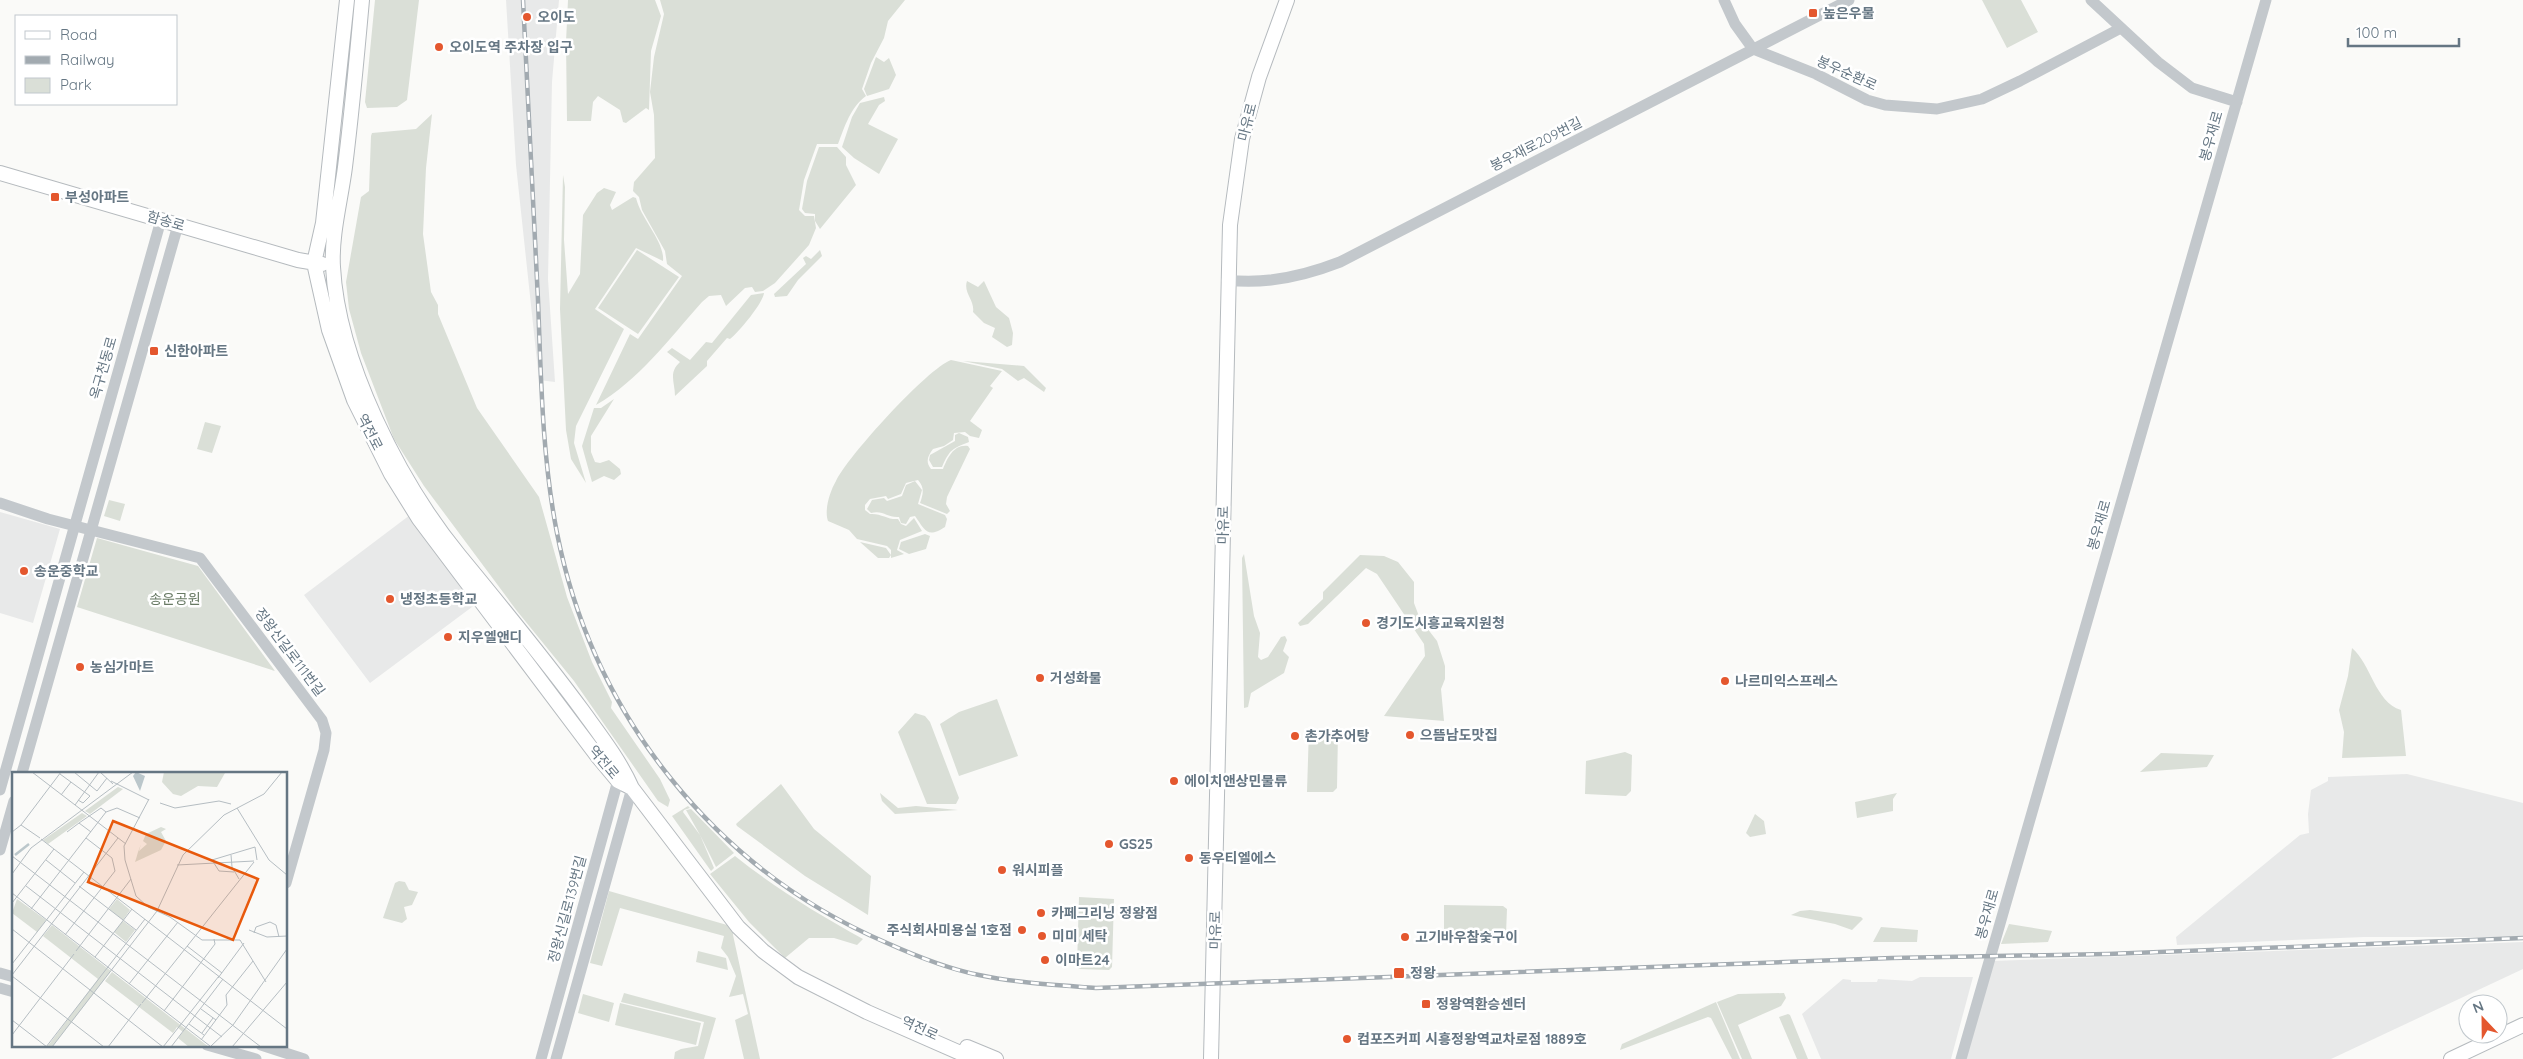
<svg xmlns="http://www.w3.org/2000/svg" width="2523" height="1059" font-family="Quicksand,'Noto Sans KR',sans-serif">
<rect width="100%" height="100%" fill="#fafaf8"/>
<path fill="#e8e9e9" d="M506,0H559L552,82L548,279L555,382L539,380L516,165Z
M0,512L60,529L33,623L0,613Z
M410,515L476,604L370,683L304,595Z
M2407,774L2523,803V937H2364L2177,945L2176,937L2300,835L2309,833L2308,814L2311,790L2328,781V777Z
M2523,942V969L2331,1059H1965L1992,961Z
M1920,977H1973L1951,1059H1821L1802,1014L1843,979L1851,980V982H1877L1878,979L1912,981Z"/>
<path fill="#dadfd7" d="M375,0H419L407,100L397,107L367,108L365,102Z
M568,0H655L661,16L651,51L649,110L646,108L626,123L623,122L620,110L598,96L593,102L591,121H567L566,42Z
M660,0H905L888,21L884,38L871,63L862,89L866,96C850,108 845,126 838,144H817L804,180L799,210L805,216H814L816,228L809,245L775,283L763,291L755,292L752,287L745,288L726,306L721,295L709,296L702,302C669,339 639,380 596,405L630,334L638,339L682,276L667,264L665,251L642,210L639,197L633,191L634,182L655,158L654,115L650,92L654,57L664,14Z
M1982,0H2021L2038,32L2007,48Z
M876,57L884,62L889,58L896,75L889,89L867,96L864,89Z
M884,97L885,101L879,105L868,124L898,139L879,174L854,158L842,147L852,117L860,103Z
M432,114L426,168L423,234L431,292L438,305V314L477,408L539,497L567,597L592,662L612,702L611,708L660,779L670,800L668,807L658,801L574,681L517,611L424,486L394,439L361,353L349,309L346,282L361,197L369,191L371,136L372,133L416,129Z
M819,147H837L846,157V165L856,185L820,229L815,221V214L805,213L802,209L807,181Z
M563,175L565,187L564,240L568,294L580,274L583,215L597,193L604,188L616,192L610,205L612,210L633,197L636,198C641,219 665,242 663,261L636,248L595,309L624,329L576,426L574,443L586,483L571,459L566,430L560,309Z
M637,250L679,277L638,334L598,308Z
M820,250L822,256L798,280L787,296L775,297L774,294L806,264L803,258L806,256L811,259Z
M967,281L978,287L984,281L996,307L1009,318L1013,333L1012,345L1007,347L992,337L995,328L984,323L973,312C975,300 963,293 967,281Z
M764,293C763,303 739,332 730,339L727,338L707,361V366L675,396C675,382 668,373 680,362L667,352L672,348L690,360L706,342L712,343L751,295Z
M951,360L1002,371L990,386L993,388L970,421L982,430L979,438L970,436L965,432L954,433L953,440L944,446L933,449C928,456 925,461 931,469H943C948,457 954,444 968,446L970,449L947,497L946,504L950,511L947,514L920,503C923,494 925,488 918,480L906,483L901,494L888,499L886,496L870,499L865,505V510L870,514C881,513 888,520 898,519L901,524L906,526L914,518L922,531L900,540L897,550L904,554L891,558V550L887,546L857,539L849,530L828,521C824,510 830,491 836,481C847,457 928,368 951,360Z
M963,361L1024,366L1046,388L1044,392L1024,378L1018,381L1002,369Z
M614,399L591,436V452L595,462L600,463L609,460L620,469L621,474L614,480L604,476L592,482L582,446L594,408H601Z
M205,422L221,426L212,453L197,449Z
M959,433L968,437L969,442C952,449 950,449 942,467H933L929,460L930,455L955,441V435Z
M915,481L922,490L918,504L945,515L947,519L945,527C927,539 925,530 915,516L910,517L906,524L901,523L899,517C887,518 884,510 871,513L867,509L872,500L884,498L887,501L902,496L906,485Z
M109,500L125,504L120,521L104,516Z
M925,534L930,536L926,549L909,554L899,549L901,542Z
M97,538L198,566L275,671L77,607Z
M860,542L886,548L891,555L889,558H878Z
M1244,554L1254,616L1260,633L1258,657L1261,660L1268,657L1281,637L1285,636L1287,640L1283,651L1289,657L1284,673L1251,693L1248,707L1244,708L1242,558Z
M1360,555L1384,556L1398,562L1414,582V603L1420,619L1437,641L1445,666V679L1441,689L1444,721L1384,716L1425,656L1424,644L1377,574L1366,568L1308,624L1300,626L1298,623L1323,599V592Z
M2352,648C2371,664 2375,702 2401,710L2406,756L2342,758L2344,732L2339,710L2348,676Z
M997,699L1018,756L959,776L940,724L959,712Z
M915,713L925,716L930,722L959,798L956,804H927L898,732Z
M1309,728L1335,729L1338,732L1337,788L1333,792H1307Z
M1625,752L1632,755L1631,791L1626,796L1585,794L1586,761Z
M2161,753L2214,755L2207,767L2140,772Z
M781,784L814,829L871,876L868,915L805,876L737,826L736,824Z
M880,793L898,808L916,806L958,810L895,814L882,801Z
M1897,793L1893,799V811L1857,818L1855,802Z
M688,806L690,808L684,810L683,812L700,835L686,810L691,809L734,853L716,867L700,835L714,868L711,871L672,816Z
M1755,814L1764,821L1766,834L1750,837L1746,833Z
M735,856C775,888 818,914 863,939L857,945L834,938H809L785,958L749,922L710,874Z
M399,881L405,882L409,890L418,892L412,905L404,907L407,919L402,923L383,918L395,883Z
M609,891L734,927L733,935L760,1059H744L735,1020L748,1014L743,994L729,997L736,976L728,957L721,948L724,936L620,908L602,966L590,963Z
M1079,897L1114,899L1112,967L1109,970L1079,969L1077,966Z
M1444,905L1503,906L1507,909L1506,934L1503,938L1444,937Z
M1810,910L1861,917L1863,919L1852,930L1835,924L1791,915L1800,911Z
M2009,924L2052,931L2048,942L2001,944Z
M1881,927L1918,930L1917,942H1873Z
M698,951L726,958L728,970L696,962Z
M624,993L716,1018L704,1059H674L675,1052L681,1049L698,1046L704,1022L621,1002Z
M1784,993L1786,998L1781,1006L1738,1025L1752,1059H1742L1717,1002L1738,994Z
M583,994L614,1003L609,1022L578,1013Z
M1716,1002L1740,1059H1732L1711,1018L1708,1017L1620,1050L1622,1044Z
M620,1003L701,1023L696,1045L615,1025Z
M1788,1014L1790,1015L1808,1059H1797L1779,1017Z"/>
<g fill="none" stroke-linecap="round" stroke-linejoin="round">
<g stroke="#b5babe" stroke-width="16">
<path id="major" d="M347,0L323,223L314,263L329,330L354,400L391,474L419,519L598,757L618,781L632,788
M362,0C357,56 352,111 345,167C341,199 331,235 333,267C338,361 400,483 459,555C501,606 543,657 582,710C600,735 619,759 632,788L738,927L763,951L798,977L867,1012L974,1059
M0,173L298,260L322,264
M967,1047L996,1059
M1211,1059L1230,225L1242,139L1259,77L1287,0
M2451,1059L2523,1025"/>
</g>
<path stroke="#c3c8cc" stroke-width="11" d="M1724,0L1735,24L1753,49L1816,74L1867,100L1885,105L1937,109L1982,99L2020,81L2121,28
M2091,0L2158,62L2192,88L2237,102
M1227,280C1266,285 1304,276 1340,262L1849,0
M0,503L48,519L200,558L322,720L326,733L324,750L286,883
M22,773L178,225
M0,790L161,220
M0,850L14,801
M0,973L14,977
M0,988L14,992
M207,1045L256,1059
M261,1045L304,1059
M541,1059L620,773
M556,1059L632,788
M1961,1059L2266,0"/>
<use href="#major" stroke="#fff" stroke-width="14"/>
<g stroke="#a2aab0" stroke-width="4.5">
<path id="rail" d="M523,0C528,100 533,200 538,300C541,377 542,457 557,533C593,716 716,870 887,943C916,956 948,969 979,975C1017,983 1057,985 1096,988L1892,958L2108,954L2523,938"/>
</g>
<use href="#rail" stroke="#fff" stroke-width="2.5" stroke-dasharray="8" stroke-linecap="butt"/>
</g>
<g fill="#e4572e" stroke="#fff" stroke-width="2">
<rect x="1808" y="8" width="10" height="10" rx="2.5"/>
<circle cx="527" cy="17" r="5"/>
<circle cx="439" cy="47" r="5"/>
<rect x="50" y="192" width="10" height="10" rx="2.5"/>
<rect x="149" y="346" width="10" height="10" rx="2.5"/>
<circle cx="24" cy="571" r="5"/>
<circle cx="390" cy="599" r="5"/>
<circle cx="1366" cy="623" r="5"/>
<circle cx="448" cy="637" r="5"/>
<circle cx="80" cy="667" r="5"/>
<circle cx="1040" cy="678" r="5"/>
<circle cx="1725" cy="681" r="5"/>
<circle cx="1410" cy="735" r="5"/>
<circle cx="1295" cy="736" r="5"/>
<circle cx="1174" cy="781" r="5"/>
<circle cx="1109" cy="844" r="5"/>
<circle cx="1189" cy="858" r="5"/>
<circle cx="1002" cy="870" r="5"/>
<circle cx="1041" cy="913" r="5"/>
<circle cx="1022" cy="930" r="5"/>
<circle cx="1042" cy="936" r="5"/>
<circle cx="1405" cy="937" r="5"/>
<circle cx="1045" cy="960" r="5"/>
<rect x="1393" y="967" width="12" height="12" rx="2.5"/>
<rect x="1421" y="999" width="10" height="10" rx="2.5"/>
<circle cx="1347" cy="1039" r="5"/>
</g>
<g text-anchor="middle" stroke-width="5" stroke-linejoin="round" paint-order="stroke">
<g font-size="14" font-weight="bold" fill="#657683" stroke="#fff" text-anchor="start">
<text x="1823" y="18">높은우물</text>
<text x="537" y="22">오이도</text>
<text x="449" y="52">오이도역 주차장 입구</text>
<text x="65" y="202">부성아파트</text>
<text x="164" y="356">신한아파트</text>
<text x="34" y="576">송운중학교</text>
<text x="400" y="604">냉정초등학교</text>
<text x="1376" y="628">경기도시흥교육지원청</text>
<text x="458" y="642">지우엘앤디</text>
<text x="90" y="672">농심가마트</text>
<text x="1050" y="683">거성화물</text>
<text x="1735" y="686">나르미익스프레스</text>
<text x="1420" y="740">으뜸남도맛집</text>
<text x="1305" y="741">촌가추어탕</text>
<text x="1184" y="786">에이치앤상민물류</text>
<text x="1119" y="849">GS25</text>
<text x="1199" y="863">동우티엘에스</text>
<text x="1012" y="875">워시피플</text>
<text x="1051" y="918">카페그리닝 정왕점</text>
<text x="1012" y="935" text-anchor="end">주식회사미용실 1호점</text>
<text x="1052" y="941">미미 세탁</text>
<text x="1415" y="942">고기바우참숯구이</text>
<text x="1055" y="965">이마트24</text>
<text x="1410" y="978">정왕</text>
<text x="1436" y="1009">정왕역환승센터</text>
<text x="1357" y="1044">컴포즈커피 시흥정왕역교차로점 1889호</text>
</g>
<g font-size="14" fill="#657683" stroke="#fff">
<text transform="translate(1847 73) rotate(24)" y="5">봉우순환로</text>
<text transform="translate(1247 122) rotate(-76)" y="5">마유로</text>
<text transform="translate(2211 136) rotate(-74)" y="5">봉우재로</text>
<text transform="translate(1536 144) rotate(-27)" y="5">봉우재로209번길</text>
<text transform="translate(166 221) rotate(16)" y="5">함송로</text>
<text transform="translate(103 368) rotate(-74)" y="5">옥구천동로</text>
<text transform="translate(370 432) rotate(63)" y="5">역전로</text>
<text transform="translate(1223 525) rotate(-89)" y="5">마유로</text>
<text transform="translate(2099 525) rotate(-74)" y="5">봉우재로</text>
<text transform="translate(290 652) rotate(53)" y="5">정왕신길로111번길</text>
<text transform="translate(604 762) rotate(50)" y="5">역전로</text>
<text transform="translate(567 909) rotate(-75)" y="5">정왕신길로139번길</text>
<text transform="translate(1987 914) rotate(-74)" y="5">봉우재로</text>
<text transform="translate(1215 930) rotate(-89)" y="5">마유로</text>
<text transform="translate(920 1028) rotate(24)" y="5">역전로</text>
</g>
<g font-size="14" fill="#687a64" stroke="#fff">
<text x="175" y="604">송운공원</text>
</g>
</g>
<g transform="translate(12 772)">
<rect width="275" height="275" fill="#fafaf8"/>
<path d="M152,0H213V1L205,15L186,14L169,24L161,22L150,10ZM106,15L111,17L78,42L73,39ZM70,41L75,44L36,72L31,68ZM149,55L154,57L149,60L154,69L149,78L123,90L124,87L126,80L129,72L127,79L135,72L131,69L134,62ZM5,127L34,148L25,160L0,141ZM105,127L118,138L111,148L97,137ZM111,149L123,158L114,170L102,160ZM40,153L99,199L40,275H35L86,207L31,164ZM100,200L197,275H177L166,266L171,260L165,255L161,261L93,209Z" fill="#dadfd7"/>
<path d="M124,0L133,4L128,19L121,4Z" fill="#bbc7cb"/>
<path fill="none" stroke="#bbc7cb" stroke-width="2.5" d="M3,83L17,72"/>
<path fill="none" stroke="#b5bdc2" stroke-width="1" d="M20,0L114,72M62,0L85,19L95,6M88,0L101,12M48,2L78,24L71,31L66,28M99,9L137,28M49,23L59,10M137,27L112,74L113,88L124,124L136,135L158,145L190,168H228L254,210M148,31L163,36L207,29L219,32M63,33L87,0M225,36L257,88L275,103M9,53L28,66M0,60L9,53L49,0M55,60L67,51M79,60L67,51L89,36L94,40M29,67L275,257M219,83L220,95L227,107M0,84L249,275M34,88L63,111M165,93L242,89M222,100L207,99L200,88L243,75L245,88M0,102L19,76L121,0M14,114L210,265M67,114L124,158M0,121L198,274M0,131L42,77M19,137L94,40L105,36L128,46M145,139L171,83L212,43L252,22L270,0M0,157L151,275L207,204M237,158L255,165L275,164M242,161L244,155L258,150L264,153L267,165M53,163L103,99L100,86L74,66M175,174L210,201M64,179L119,107M83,185L120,137M0,192L72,100M0,203L106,66M0,204L92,275M206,206L232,171M117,212L166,150M130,231L242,90M189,237L204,248M152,239L203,172L202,167M0,248L35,275M177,252L192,263M190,261L201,246M0,263L62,182M189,268L215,233L214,223L241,189M34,275L133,147M40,275L145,139M96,275L129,232M159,275L211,207M198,275L221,253L275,177M220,275L275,210"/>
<path fill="#e8590c" fill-opacity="0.15" stroke="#e8590c" stroke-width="2.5" d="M101,49L246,107L221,168L76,110Z"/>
<rect width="275" height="275" fill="none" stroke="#657683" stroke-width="2.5"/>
</g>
<rect x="15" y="15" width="162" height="90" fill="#ffffff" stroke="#c1c8cd"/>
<rect x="25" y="31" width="25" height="8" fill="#ffffff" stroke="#c1c8cd"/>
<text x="60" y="40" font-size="15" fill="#657683">Road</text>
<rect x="25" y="56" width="25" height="8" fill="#a2aab0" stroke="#c1c8cd"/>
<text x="60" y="65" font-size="15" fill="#657683">Railway</text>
<rect x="25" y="78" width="25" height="15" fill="#dadfd7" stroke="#c1c8cd"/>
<text x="60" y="90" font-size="15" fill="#657683">Park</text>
<g transform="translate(2483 1019) rotate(338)"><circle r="24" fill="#ffffff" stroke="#c1c8cd"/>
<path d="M0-4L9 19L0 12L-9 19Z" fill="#e4572e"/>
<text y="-8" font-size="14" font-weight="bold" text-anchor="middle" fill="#657683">N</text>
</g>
<path d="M2348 38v8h111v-8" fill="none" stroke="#657683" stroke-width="2.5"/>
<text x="2356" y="38" font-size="15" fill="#657683" stroke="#ffffff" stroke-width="4" paint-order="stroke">100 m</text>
</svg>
